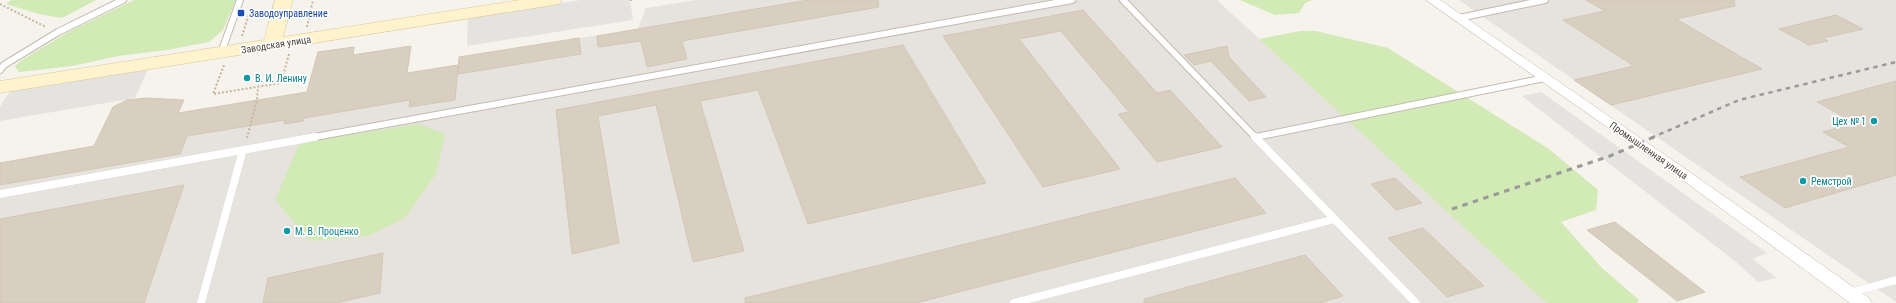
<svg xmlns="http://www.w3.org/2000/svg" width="1896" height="303" font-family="'Roboto Condensed',sans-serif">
<rect width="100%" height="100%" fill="#f6f3ec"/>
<path fill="#e6e2dd" d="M695,0H1217L1546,303H0V163L94,146L113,107L127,101L146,98L183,100L179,113L307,92L318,52L354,47L352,59L407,73L459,65V57L638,29L646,8Z
M1459,0H1896V302L1574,80Z"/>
<path fill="#d2eab5" d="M11,0H96L62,18L39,14L6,4Z
M134,0H236L223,30L209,42L167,50L118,56L72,66L19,72L15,66L22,60L68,32Z
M1240,0H1312L1305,3L1299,13L1275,15Z
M1300,31H1316L1388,48L1549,149L1598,190L1596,210L1561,222L1602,268L1639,300L1637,303H1546L1259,39Z
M419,124L445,134L436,174L405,218L368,236L310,241L275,200L299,144L321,139Z"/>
<path fill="#e5e3e0" d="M581,0H630L633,20L467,46L468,17Z
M149,67L135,98L0,121V107L11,89Z
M1541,92L1767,253L1753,259L1777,278L1758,282L1736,262L1522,96Z"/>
<path fill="#d8cfc1" stroke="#d3c7b4" d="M808,0H878L879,7L682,41L687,59L647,67L641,41L598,47L597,36Z
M1586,0H1734L1735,6L1676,19L1762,69L1611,105L1574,80L1634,66L1563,20L1605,11Z
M1083,10L1157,93L1170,90L1222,147L1157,162L1118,114L1129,112L1061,31L1019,39L1120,169L1043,187L943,36Z
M1836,15L1863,29L1823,38L1828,41L1809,45L1779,29Z
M579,38L581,54L458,74L459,57Z
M903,45L986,183L808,224L758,90L700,101L744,251L693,262L656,105L598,116L619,243L572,254L556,110Z
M411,46L407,73L458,65L455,100L409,107L410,100L304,118L303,121L284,124L285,120L187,136L180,154L0,185V163L94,146L113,107L127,100L146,98L184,100L178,113L307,92L318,52L354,47L353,55Z
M1227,46L1229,57L1266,97L1249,101L1211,61L1194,65L1184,55Z
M1896,81V175L1785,208L1740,177L1849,147L1823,132L1855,123L1817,102Z
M1235,178L1266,213L916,303H745V298Z
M1395,178L1422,203L1396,210L1371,184Z
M184,185L144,303H0V219Z
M1615,222L1705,292L1677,301L1587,230Z
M1423,228L1484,286L1447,297L1388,238Z
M383,253L380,293L336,303H263L268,278Z
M1305,255L1343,296L1320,303H1144V299Z"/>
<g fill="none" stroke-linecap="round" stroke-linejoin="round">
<g stroke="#c2bbae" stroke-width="8">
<path id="lane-far1" d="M1123,0L1256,138
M1459,18L1545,0
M221,53L240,0
M0,70L4,65L58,32L123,0
M1256,137L1545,78
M309,138L1072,0"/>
</g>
<g stroke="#c2bbae" stroke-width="8">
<path id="lane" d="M1255,137L1416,303
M0,194L315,137
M1849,293L1896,280
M201,303L243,150
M1014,303L1335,219"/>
</g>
<g stroke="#c2bbae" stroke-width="1">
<path id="street" d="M1426,0H1440L1694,175L1869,298L1872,303H1850L1684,181Z"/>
</g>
<g stroke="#d6c79b" stroke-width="1">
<path id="secondary" d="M275,0H293L283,37L520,0H562L559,4L553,5L0,93V81L264,40Z"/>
</g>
<path stroke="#c4b79f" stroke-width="2" stroke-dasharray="2 2" stroke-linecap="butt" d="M630,0H632
M0,4L46,27
M307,27L313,0
M242,36L251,8
M224,65L213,94L281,83L289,54
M247,138L257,100L258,87"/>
<use href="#lane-far1" stroke="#fff" stroke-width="6"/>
<use href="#lane" stroke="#fff" stroke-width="8"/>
<use href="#street" fill="#fff" fill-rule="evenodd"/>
<use href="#secondary" fill="#fff3cd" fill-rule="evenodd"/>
<path stroke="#9a9a9a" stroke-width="2.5" stroke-dasharray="4.5 4.5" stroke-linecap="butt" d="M1651,138L1739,100L1896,62"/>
<path stroke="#9a9a9a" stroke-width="3" stroke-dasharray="5.5 5.5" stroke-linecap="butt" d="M1452,209L1610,156L1654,137"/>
</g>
<rect fill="#1a4fb4" stroke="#fff" stroke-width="1.5" x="237" y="9" width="8" height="8" rx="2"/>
<g fill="#0f9aa8" stroke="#fff" stroke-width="1.5">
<circle cx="247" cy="78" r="4"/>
<circle cx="1874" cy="121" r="4"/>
<circle cx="1803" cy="181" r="4"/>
<circle cx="287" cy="231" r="4"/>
</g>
<g text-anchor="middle" stroke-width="3.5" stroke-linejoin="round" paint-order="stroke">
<g font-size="10" fill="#164399" stroke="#fff" text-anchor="start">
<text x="249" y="17">Заводоуправление</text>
</g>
<g font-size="10" fill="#4b4439" stroke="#fff">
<text transform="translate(276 44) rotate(-9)" y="4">Заводская улица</text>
<text transform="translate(1649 150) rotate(35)" y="4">Промышленная улица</text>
</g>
<g font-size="10" fill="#0d838f" stroke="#fff" text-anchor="start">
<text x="255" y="82">В. И. Ленину</text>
<text x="1866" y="125" text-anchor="end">Цех № 1</text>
<text x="1811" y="185">Ремстрой</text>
<text x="295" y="235">М. В. Проценко</text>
</g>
</g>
</svg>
